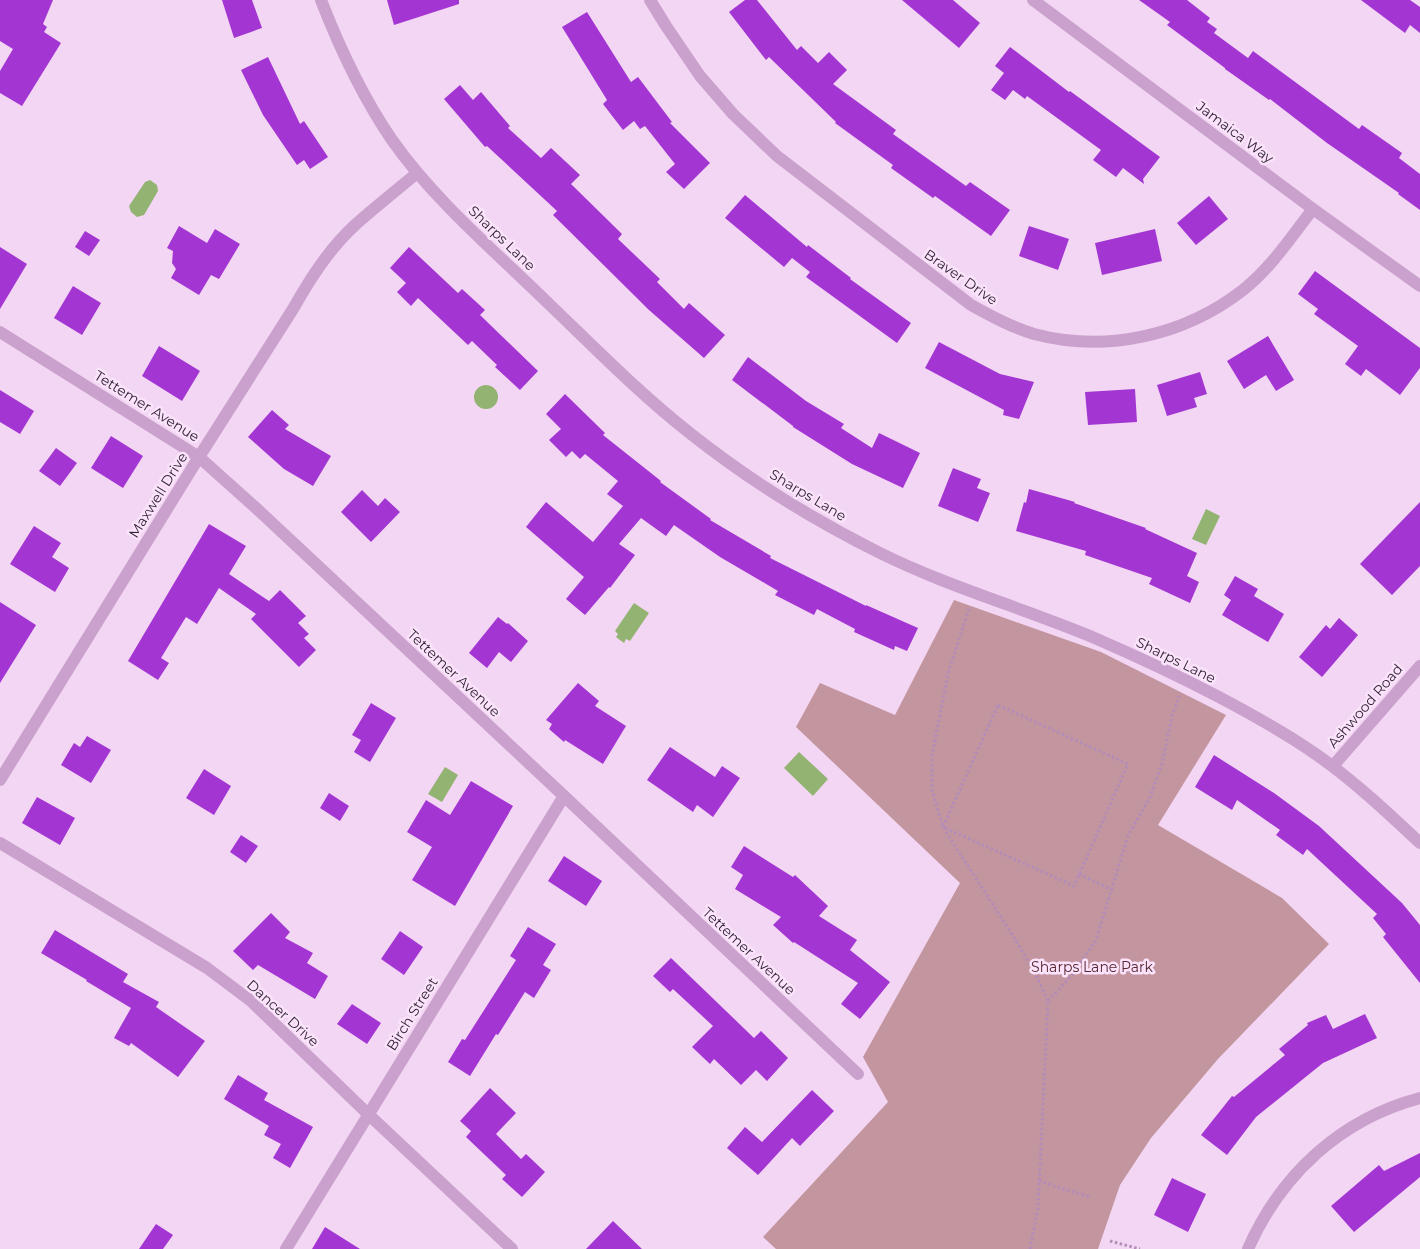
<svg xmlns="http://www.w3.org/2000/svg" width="1420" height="1249" font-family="Montserrat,sans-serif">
<rect width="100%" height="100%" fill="#f3d6f3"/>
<path fill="#c3959f" d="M954,600L1101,652L1226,715L1158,825L1282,898L1329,944L1218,1059L1151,1138L1120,1185L1098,1249H776L763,1237L888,1102L863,1057L960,883L796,727L820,683L895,715Z"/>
<path fill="#93b373" d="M150,180L157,185L158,191L144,215L137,217L131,212L129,206L145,182Z
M474 397a12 12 0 1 1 24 0a12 12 0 1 1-24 0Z
M1206,509L1220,516L1206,545L1192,539Z
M634,603L649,613L630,641L626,639L624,643L616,637L618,634L615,631Z
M799,752L828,779L813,796L784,768Z
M445,767L458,775L442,802L428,794Z"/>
<path fill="#a336d2" d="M0,0H53L43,24L47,27L44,32L61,43L22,106L0,93V71L13,49L0,41Z
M222,0H252L262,28L234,38Z
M387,0H459V4L394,25Z
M745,0H757L797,50L801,46L818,63L829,52L847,70L833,84L896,130L893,134L966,186L970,182L1010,210L991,236L935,196L933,198L891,168L893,165L835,123L836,122L769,57L766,60L729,12Z
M902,0H953L980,23L959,48Z
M1139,0H1187L1210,18L1207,22L1217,29L1214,33L1248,58L1253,51L1359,129L1362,125L1402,153L1399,158L1420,174V210L1398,194L1399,193L1327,143L1270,99L1269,100L1225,69V68L1167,25L1170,22Z
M1361,0H1410L1420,7V33L1410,25L1405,33Z
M587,12L631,82L638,77L672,122L670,123L710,163L684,189L666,172L675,164L645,126L640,129L634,121L623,130L603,104L607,100L562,27Z
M1010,47L1069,92L1070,91L1160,157L1143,179L1144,184L1123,168L1116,177L1093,160L1101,150L1027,96L1025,99L1013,90L1005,100L991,90L1004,73L995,66Z
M268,57L300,124L304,121L328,157L310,169L304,160L297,165L263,115L241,70Z
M460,85L473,100L481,92L510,126L508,128L541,158L551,148L580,175L571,184L622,234L618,239L660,279L657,282L684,309L689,303L725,335L704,358L649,310L553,215L557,211L487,146L485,147L444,99Z
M745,195L807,247L808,245L851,278L850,279L911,323L897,343L806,277L810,272L792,258L784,267L725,218Z
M1209,196L1228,219L1196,245L1177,223Z
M179,226L207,243L215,229L240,244L219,279L211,275L199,295L171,278L176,269L172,263L173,251L167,248Z
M1029,226L1069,239L1058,270L1019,256Z
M1155,229L1162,261L1102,275L1095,243Z
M85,231L100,240L89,256L75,247Z
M0,247L27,264L0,309Z
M409,247L458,293L462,289L485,310L480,315L538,371L520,390L495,367L497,365L472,341L468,345L418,298L411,306L397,292L406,283L390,268Z
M1315,271L1420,348V368L1400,395L1366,369L1361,376L1345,364L1358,346L1314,314L1318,309L1298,294Z
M73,286L101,303L82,335L54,318Z
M1268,336L1294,380L1276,391L1266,375L1244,389L1227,361Z
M939,342L1000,374L1034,382L1019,419L1003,415L1004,410L925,368Z
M159,346L200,371L182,401L142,376Z
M748,357L806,401L844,424L841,428L872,448L879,433L920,453L903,488L852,464L793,427V426L732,380Z
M1200,372L1207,394L1194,398L1197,407L1167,416L1157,385Z
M1135,389L1137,422L1088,425L1085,392Z
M0,390L34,411L20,434L0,422Z
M565,394L605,433L603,435L661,481L660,482L711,519L710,520L771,556L770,558L866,606V605L918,628L907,651L895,646L894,650L854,632L855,629L817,609L814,615L775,595L778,591L720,557L674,525L666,536L641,518L619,544L635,555L610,588L609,587L585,615L566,599L584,577L526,527L546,502L593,542L623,506L607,494L618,481L585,454L580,459L572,451L566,457L549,440L561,429L546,414Z
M272,410L289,425L285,429L331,456L313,486L284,469L248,437Z
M111,436L143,456L123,488L91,468Z
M56,448L77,463L60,486L39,471Z
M953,468L981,479L977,488L990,493L978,522L938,506Z
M1029,489L1075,502L1074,503L1146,528L1145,529L1197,553L1187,576L1199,582L1190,603L1149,584L1152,578L1085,555L1086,551L1016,531L1024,502L1026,503Z
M362,490L378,506L385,498L400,512L371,542L341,512Z
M1420,502V566L1392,595L1360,564Z
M209,524L246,546L229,574L269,601L280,590L306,616L298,623L309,634L304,638L316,650L299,667L251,619L256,614L219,588L197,624L186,617L161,658L169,663L158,680L128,661Z
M34,526L61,543L52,557L69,568L55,592L10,564Z
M1235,576L1258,589L1254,596L1284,614L1268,642L1222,615L1231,600L1224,595Z
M0,602L36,625L0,683Z
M498,617L507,624L508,623L528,641L511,662L499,652L487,668L469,653Z
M1339,618L1358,635L1322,677L1299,657L1326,625L1330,629Z
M578,683L599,701L595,706L626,726L603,764L565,740L564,742L549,729L552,724L546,720Z
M371,703L396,718L370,762L354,752L361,740L352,735Z
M87,736L111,750L91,783L61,765L74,743L80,747Z
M670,747L715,777L722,766L740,778L713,817L697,805L693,812L647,780Z
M1214,755L1274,793L1319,826L1402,903L1420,925V983L1383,937L1386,934L1373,918L1377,914L1307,849L1303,855L1276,835L1280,830L1237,800L1232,810L1195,787Z
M204,769L231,786L214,815L186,798Z
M471,781L513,806L455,906L412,880L432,847L407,832L426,800L450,815Z
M329,793L349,806L340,821L320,808Z
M37,797L75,818L60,845L22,823Z
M241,835L258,846L246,863L230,852Z
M744,846L793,877L795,875L828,906L819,916L857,940L850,950L890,982L860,1019L841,1004L858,983L794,942L793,943L773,925L781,917L735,889L743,875L731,867Z
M564,856L602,881L586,906L548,881Z
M271,913L290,932L285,938L313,953L307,963L328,976L315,999L258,965L253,970L233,951Z
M528,927L556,944L543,965L551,970L534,998L525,992L498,1035L496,1034L470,1076L448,1062L462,1039L465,1040L516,960L510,956Z
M55,930L128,974L123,982L159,1002L156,1007L205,1041L178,1077L131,1043L129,1046L114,1038L131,1008L86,981L87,980L41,953Z
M400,931L423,947L404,975L381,959Z
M671,958L754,1038L761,1031L788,1058L767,1081L756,1070L741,1085L714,1059L710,1064L692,1047L713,1026L673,989L670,992L653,976Z
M352,1004L381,1023L367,1044L337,1024Z
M1365,1014L1377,1038L1323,1063L1256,1117L1227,1155L1201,1135L1232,1096L1234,1097L1285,1055L1279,1049L1308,1025L1307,1023L1326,1015L1333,1029Z
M238,1075L268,1093L264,1100L313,1127L290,1168L273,1158L281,1144L264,1135L269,1126L224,1099Z
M490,1088L516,1113L496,1134L521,1159L526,1154L545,1172L522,1197L502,1179L506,1175L466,1137L471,1131L460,1121Z
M812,1090L834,1111L800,1146L792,1138L758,1175L727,1148L745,1127L762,1142Z
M1420,1153V1177L1354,1232L1331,1206L1379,1165L1384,1171Z
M1172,1178L1206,1194L1188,1232L1154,1215Z
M613,1221L642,1249H586Z
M156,1224L173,1235L163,1249H139Z
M325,1227L360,1249H312Z"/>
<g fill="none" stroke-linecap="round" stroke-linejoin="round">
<path stroke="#b38cb8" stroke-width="3" stroke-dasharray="2.5 2.5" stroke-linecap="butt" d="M969,609L948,673L932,755V790L943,827L1013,936L1034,971L1048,1001L1038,1208L1030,1249
M998,705L1128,764L1074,886L943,827Z
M1079,874L1112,890
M1048,1001L1072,975L1096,940L1128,836L1150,797L1162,764L1172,716L1179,696
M1039,1180L1056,1187L1091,1197
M1110,1241L1140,1249"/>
<path stroke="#c9a1cc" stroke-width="12" d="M321,0C340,49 362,96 392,140C434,200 497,253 549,304C596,349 641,395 691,434C749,480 812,519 878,552C946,586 1020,607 1090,636C1134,655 1177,675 1219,697C1253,715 1286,733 1317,755C1354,781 1387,812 1420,843
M650,0L666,26L700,76L733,114L777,156L971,305C991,316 1011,327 1034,334C1106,353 1184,336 1243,290C1271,268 1291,237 1313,209
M1033,0L1313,209L1420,286
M0,332L199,457L256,508L564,796L858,1074
M1333,766L1420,666
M0,780L199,457L293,309C310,279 329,249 355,225C375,207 397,190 417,173
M0,843L207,968L251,1001L368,1114L512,1249
M286,1249L564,796
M1248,1249C1281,1174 1341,1119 1420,1098"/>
</g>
<g text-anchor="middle" stroke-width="5" stroke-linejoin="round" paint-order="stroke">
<g font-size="14" fill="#322536" stroke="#fbe3fb">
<text transform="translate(1235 132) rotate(37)" y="5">Jamaica Way</text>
<text transform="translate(502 238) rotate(44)" y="5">Sharps Lane</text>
<text transform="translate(961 277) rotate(35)" y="5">Braver Drive</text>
<text transform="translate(147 406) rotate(32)" y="5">Tettemer Avenue</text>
<text transform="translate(158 495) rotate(-58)" y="5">Maxwell Drive</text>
<text transform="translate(808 495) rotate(31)" y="5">Sharps Lane</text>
<text transform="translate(1176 660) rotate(26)" y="5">Sharps Lane</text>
<text transform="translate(454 673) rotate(43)" y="5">Tettemer Avenue</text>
<text transform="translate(1365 706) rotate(-49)" y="5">Ashwood Road</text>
<text transform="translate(749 951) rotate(43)" y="5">Tettemer Avenue</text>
<text transform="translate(283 1013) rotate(42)" y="5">Dancer Drive</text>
<text transform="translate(412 1014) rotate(-58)" y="5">Birch Street</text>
</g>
<g font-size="14" fill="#56262f" stroke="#fbe3fb">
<text x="1092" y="972">Sharps Lane Park</text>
</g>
</g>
</svg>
